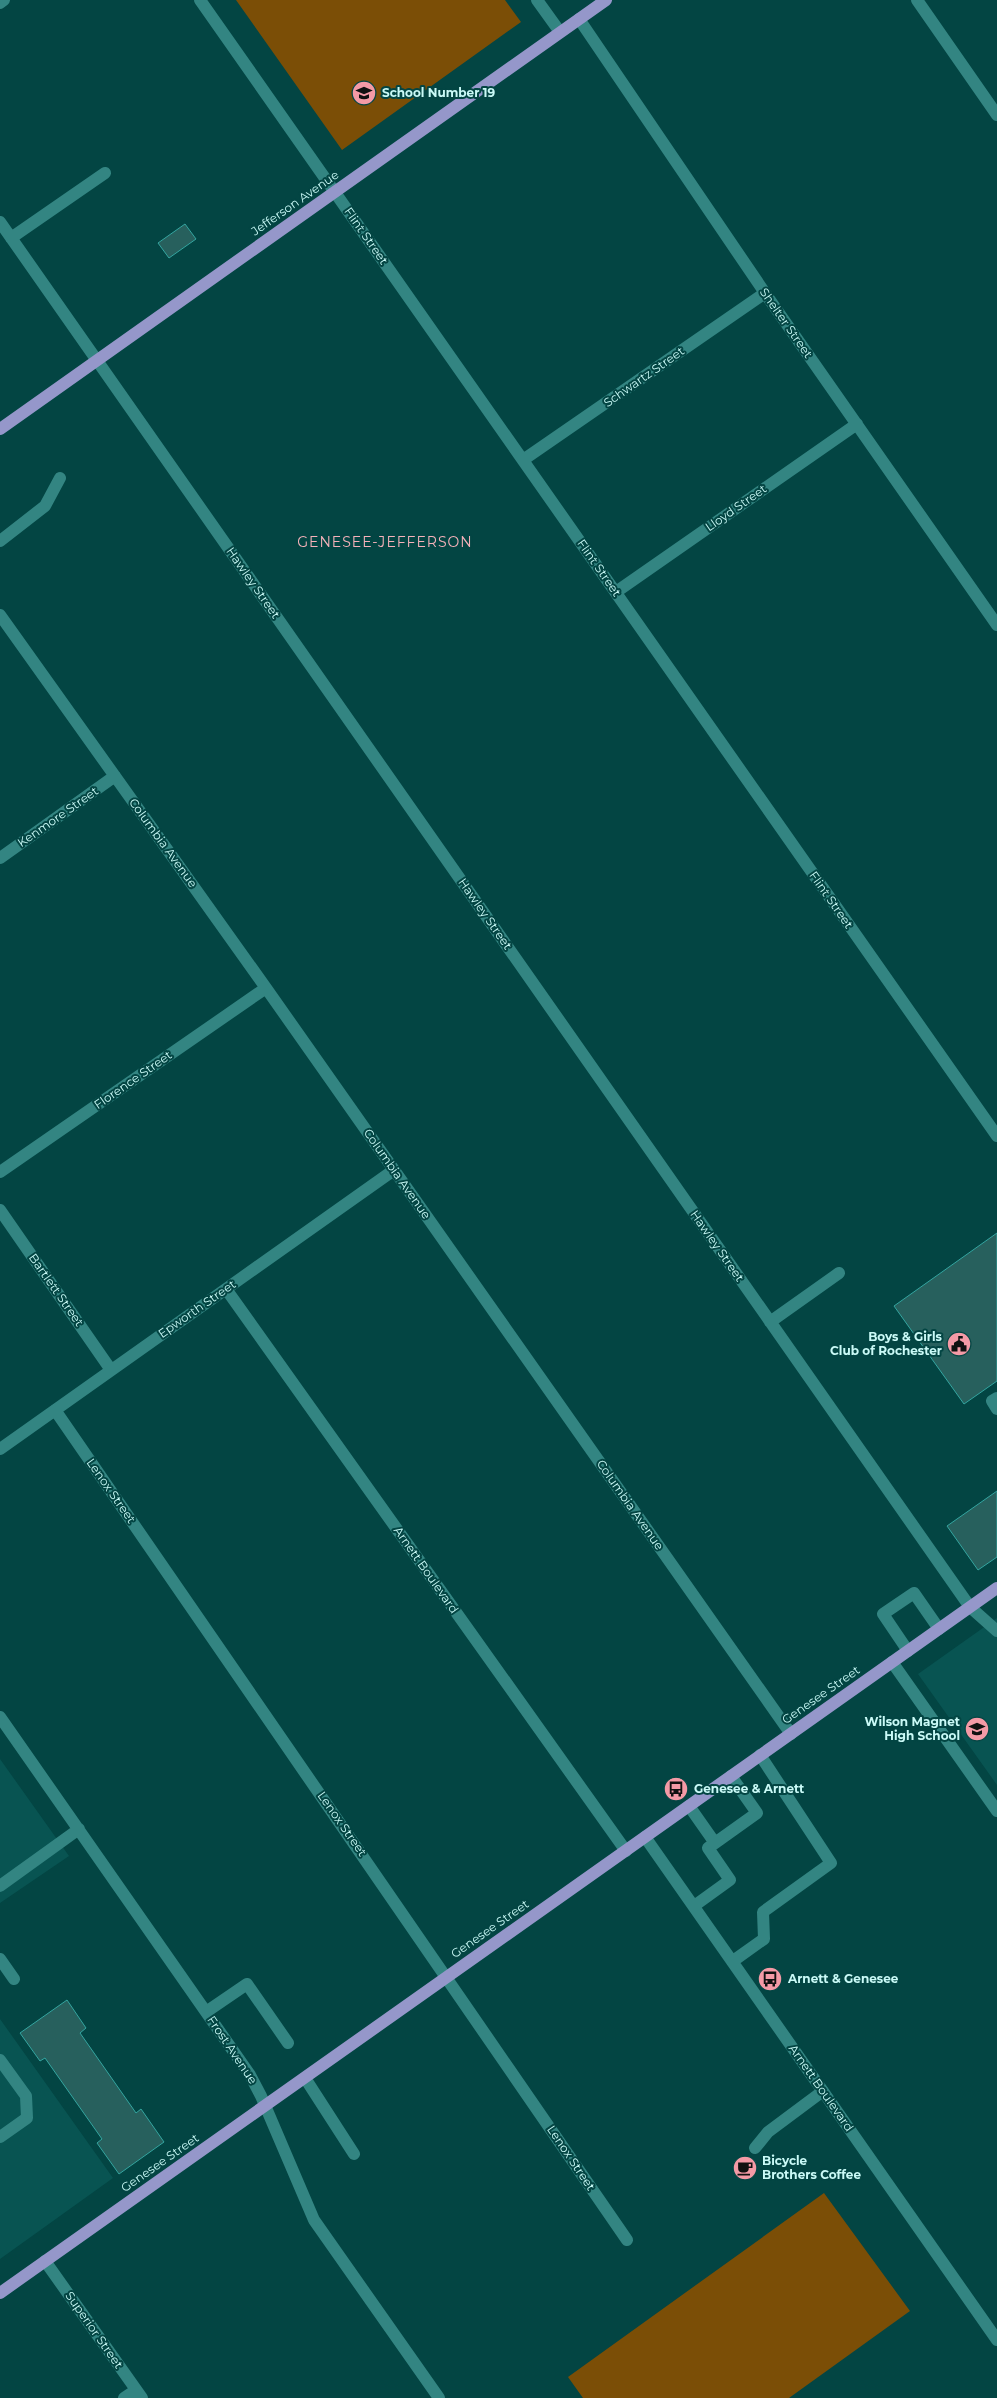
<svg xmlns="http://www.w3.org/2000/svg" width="997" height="2398" font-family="Montserrat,sans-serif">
<rect width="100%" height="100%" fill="#034543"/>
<path fill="#085452" d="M997,1618V1785L918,1674Z
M0,1759L69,1856L0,1903Z
M0,2019L113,2178L0,2259Z"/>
<path fill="#7b4e06" d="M236,0H505L521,22L342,150Z
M824,2193L910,2311L789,2398H583L568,2377Z"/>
<path fill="#27605d" stroke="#34a5a0" d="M185,224L196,239L169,258L158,243Z
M997,1233V1381L964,1404L894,1306Z
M997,1491V1557L978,1570L947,1526Z
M67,2000L86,2028L80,2033L136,2113L141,2109L164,2142L119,2174L97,2143L102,2139L45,2058L40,2061L20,2033Z"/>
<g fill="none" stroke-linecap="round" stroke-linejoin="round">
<path stroke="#338582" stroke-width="12" d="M200,0L997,1136
M537,0L560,32
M917,0L997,115
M0,3L4,0
M579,19L765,293L997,625
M0,222L970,1607L997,1631
M11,238L105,173
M523,460L765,293
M0,541L45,506L60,478
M616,592L857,424
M0,615L266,988L791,1734
M0,858L115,776
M0,1172L266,988
M0,1210L111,1370
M226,1289L626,1851
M770,1322L839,1273
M997,1398L992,1401L997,1409
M55,1410L627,2240
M0,1449L394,1170
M908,1651L883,1614L914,1593L939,1629
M892,1662L997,1811
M0,1717L250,2075L261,2096L314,2220L439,2398
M689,1806L715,1843
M645,1837L997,2340
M0,1886L79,1829
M694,1906L730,1880L708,1848L757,1813L731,1776
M0,1959L14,1979
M733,1961L764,1939L763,1912L831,1863L760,1755
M206,2012L247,1984L288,2043
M0,2060L26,2096L27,2118L0,2137
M305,2078L354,2154
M755,2148L768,2132L823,2091
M45,2261L142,2398
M124,2398L136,2390"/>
<path stroke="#9597ca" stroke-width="12" d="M0,429L606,0
M0,2293L997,1588"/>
</g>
<defs>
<g id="school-disc" transform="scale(1.25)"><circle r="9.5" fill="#f49aa6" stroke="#034543"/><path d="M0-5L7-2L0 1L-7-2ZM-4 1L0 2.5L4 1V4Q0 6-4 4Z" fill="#111"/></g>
<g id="civic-disc" transform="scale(1.25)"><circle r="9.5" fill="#f49aa6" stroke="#034543"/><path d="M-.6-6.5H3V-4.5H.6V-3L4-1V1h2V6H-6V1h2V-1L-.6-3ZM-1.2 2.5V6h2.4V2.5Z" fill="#111"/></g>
<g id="bus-disc" transform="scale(1.25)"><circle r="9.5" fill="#f49aa6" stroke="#034543"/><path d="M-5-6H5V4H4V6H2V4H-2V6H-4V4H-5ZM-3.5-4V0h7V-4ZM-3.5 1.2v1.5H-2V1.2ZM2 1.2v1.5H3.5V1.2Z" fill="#111"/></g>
<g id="cafe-disc" transform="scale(1.25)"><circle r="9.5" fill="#f49aa6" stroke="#034543"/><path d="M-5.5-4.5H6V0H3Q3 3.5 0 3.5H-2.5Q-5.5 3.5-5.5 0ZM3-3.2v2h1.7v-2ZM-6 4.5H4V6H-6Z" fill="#111"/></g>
</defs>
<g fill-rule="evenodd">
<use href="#school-disc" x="364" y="93"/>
<use href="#civic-disc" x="959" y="1344"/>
<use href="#school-disc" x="977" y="1729"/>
<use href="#bus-disc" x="676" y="1789"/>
<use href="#bus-disc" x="770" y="1979"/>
<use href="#cafe-disc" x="745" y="2168"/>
</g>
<g text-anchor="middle" stroke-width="4" stroke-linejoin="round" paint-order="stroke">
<g font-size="12" font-weight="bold" fill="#cafaf7" stroke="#034543" text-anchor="start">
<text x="382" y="97">School Number 19</text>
<text x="942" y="1341" text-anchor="end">Boys &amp; Girls<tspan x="942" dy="14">Club of Rochester</tspan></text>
<text x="960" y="1726" text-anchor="end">Wilson Magnet<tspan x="960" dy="14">High School</tspan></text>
<text x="694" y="1793">Genesee &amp; Arnett</text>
<text x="788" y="1983">Arnett &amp; Genesee</text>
<text x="762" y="2165">Bicycle<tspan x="762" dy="14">Brothers Coffee</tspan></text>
</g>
<g font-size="12" fill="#cafaf7" stroke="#034543">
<text transform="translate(295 203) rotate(-35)" y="4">Jefferson Avenue</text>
<text transform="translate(366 236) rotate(55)" y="4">Flint Street</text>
<text transform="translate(786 323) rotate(55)" y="4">Shelter Street</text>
<text transform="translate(644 377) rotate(-35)" y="4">Schwartz Street</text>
<text transform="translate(736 508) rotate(-35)" y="4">Lloyd Street</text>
<text transform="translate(599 568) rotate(55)" y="4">Flint Street</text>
<text transform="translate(253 583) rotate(55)" y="4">Hawley Street</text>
<text transform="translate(58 817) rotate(-35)" y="4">Kenmore Street</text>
<text transform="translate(163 843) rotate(54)" y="4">Columbia Avenue</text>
<text transform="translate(831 900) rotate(55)" y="4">Flint Street</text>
<text transform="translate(485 914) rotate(55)" y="4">Hawley Street</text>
<text transform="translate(133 1080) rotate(-35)" y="4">Florence Street</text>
<text transform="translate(397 1174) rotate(55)" y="4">Columbia Avenue</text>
<text transform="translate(717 1246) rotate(55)" y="4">Hawley Street</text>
<text transform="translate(56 1290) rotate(55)" y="4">Bartlett Street</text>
<text transform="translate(197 1309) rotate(-35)" y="4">Epworth Street</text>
<text transform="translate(111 1491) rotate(55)" y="4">Lenox Street</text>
<text transform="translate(630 1505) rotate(55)" y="4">Columbia Avenue</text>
<text transform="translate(426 1570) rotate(55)" y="4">Arnett Boulevard</text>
<text transform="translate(821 1695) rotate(-35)" y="4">Genesee Street</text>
<text transform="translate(342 1824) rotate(55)" y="4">Lenox Street</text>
<text transform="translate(490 1929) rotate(-35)" y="4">Genesee Street</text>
<text transform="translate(232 2050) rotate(56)" y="4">Frost Avenue</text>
<text transform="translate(821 2088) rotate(55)" y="4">Arnett Boulevard</text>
<text transform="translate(571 2158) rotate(56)" y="4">Lenox Street</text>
<text transform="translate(160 2163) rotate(-35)" y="4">Genesee Street</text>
<text transform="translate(94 2330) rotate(55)" y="4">Superior Street</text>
</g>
<g font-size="14" letter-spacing="1" fill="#f6b2ba" stroke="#034543">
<text x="385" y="547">GENESEE-JEFFERSON</text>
</g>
</g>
</svg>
